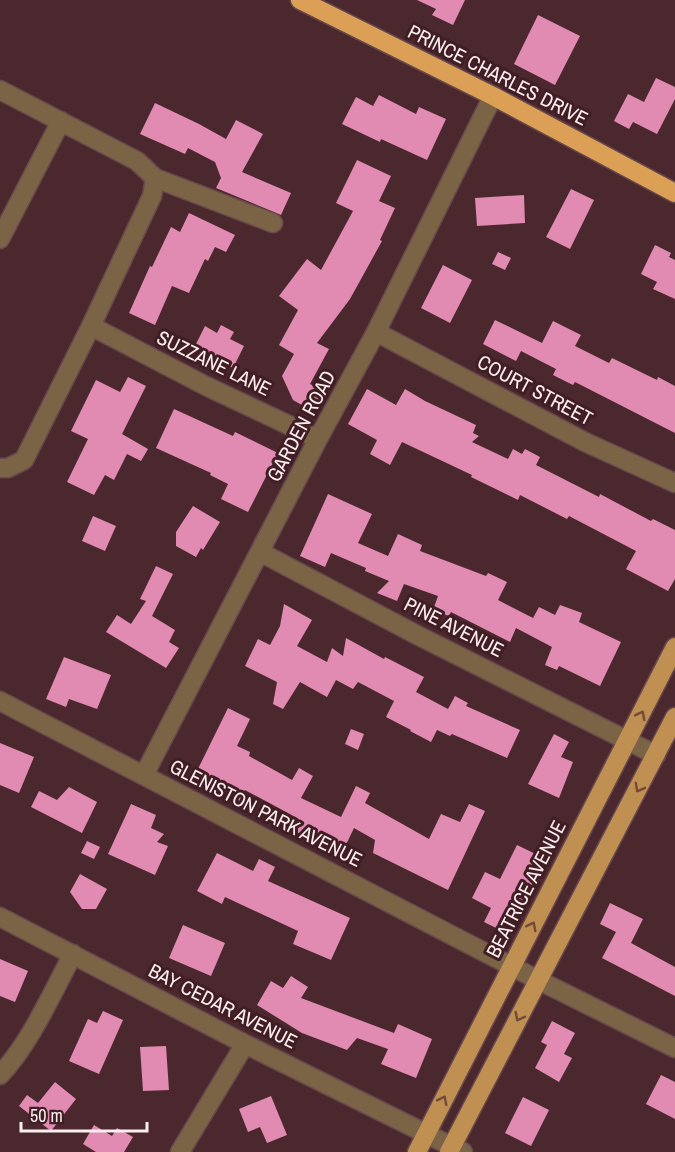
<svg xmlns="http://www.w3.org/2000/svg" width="675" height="1152" font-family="'Archivo Narrow',sans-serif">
<rect width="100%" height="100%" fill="#4b282d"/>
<path fill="#e18ab2" d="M417,0H465L453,25L432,15L436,9Z
M538,15L580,36L555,85L514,64Z
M656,78L675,87V99L657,134L633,122L629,129L614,121L628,94L644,102Z
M379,95L416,114L419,107L446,119L427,160L381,139L380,142L342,124L356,97L373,106Z
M155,103L199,124L226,139L236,120L263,134L242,172L291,193L281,215L216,188L221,178L215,162L188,148L185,154L140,134Z
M357,160L391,176L379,201L395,208L380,240L382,241L350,299L317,343L329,349L310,384L325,392L314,412L293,400L282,376L294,354L279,345L298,310L279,296L307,259L321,270L353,211L336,203Z
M571,189L594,200L570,249L546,237Z
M524,195L525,223L477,226L475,198Z
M189,213L235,235L226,252L215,247L208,261L205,259L189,293L172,286L155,325L129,313L150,266L152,267L171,227L180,232Z
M655,245L671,253L669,257L675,260V299L653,289L657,282L641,274Z
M498,252L511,258L505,270L492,264Z
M443,265L472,280L450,323L421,308Z
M495,320L542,343L553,321L581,335L575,346L609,363L612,358L657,380L658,377L675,386V433L575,382L573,385L553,375L556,369L521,351L516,361L483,344Z
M221,325L234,332L230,339L244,346L233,368L194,348L205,326L217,333Z
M128,377L146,386L122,434L148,449L141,461L127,454L114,480L105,475L94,495L67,482L88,439L71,431L96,380L120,392Z
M367,389L396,405L405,389L425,401L476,425L473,433L479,436L472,442L508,459L513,449L522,454L525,449L540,457L536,465L599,497L600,494L651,521L653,519L675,530V579L668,591L626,569L636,551L569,516L567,519L520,495L518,500L471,477L472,475L402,442L390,465L370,454L377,440L348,424Z
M174,409L233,436L235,432L278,453L248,512L221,499L228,484L210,475L211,473L156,448Z
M328,494L372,514L358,543L388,556L398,534L422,545L420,551L486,576L488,573L507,582L498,600L533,618L539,607L555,615L560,605L582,613L579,622L621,642L600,686L559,666L557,670L545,665L552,647L516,628L510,642L451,612L449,616L433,610L438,596L404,584L397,601L377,593L389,581L365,571L366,568L331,553L325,567L300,556Z
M193,506L220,522L203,550L201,548L196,557L176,546V532Z
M93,516L116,526L105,551L82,541Z
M156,566L173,574L152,616L175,630L169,642L179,648L166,668L106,632L117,615L131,624L146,601L140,599Z
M284,604L312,620L297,646L327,662L332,648L343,656L346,638L384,659L385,657L424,677L416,692L448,709L455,696L468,703L466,706L520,730L507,758L452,734L450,736L437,730L431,742L410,731L411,730L386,717L394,701L358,682L353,689L336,680L327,697L300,682L283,709L273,704L277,682L245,666L258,639L270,645L280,626Z
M64,657L111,675L97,709L69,699L66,707L46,699Z
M228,708L250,719L237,746L250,752L249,756L292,780L299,768L313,776L301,798L341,817L356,786L370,793L365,803L429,839L441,814L460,822L469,804L485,811L448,890L373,853L375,840L354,828L342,853L294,831L299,819L245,790L240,801L194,777Z
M351,729L364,734L358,750L345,744Z
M554,734L569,742L561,757L573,762L559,798L528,784Z
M0,743L34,757L19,793L0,785Z
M69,787L97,802L82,833L31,807L39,791L57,800Z
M131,804L156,815L151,828L164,834L157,842L168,846L155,875L108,854Z
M87,841L100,847L94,859L81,853Z
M517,845L548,860L510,935L484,922L491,908L472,898L485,872L500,879Z
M217,853L253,871L259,859L275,867L268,881L350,918L331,960L293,944L298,931L225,897L222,904L197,891Z
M80,874L107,889L96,909H82L70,892Z
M610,903L643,919L631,943L675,967V996L602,958L616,932L600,924Z
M183,925L225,943L211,976L169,958Z
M0,959L28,971L15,1002L0,996Z
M291,976L308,987L301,998L394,1033L398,1024L432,1039L416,1078L381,1064L388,1049L357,1038L347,1050L302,1033L257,1005L271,981L283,988Z
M103,1011L123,1020L99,1074L69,1061L88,1019L97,1023Z
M552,1021L575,1033L564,1054L572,1058L559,1082L535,1068L547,1045L541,1042Z
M166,1046L169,1090L143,1091L140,1047Z
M661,1075L675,1082V1119L646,1104Z
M55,1082L76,1099L51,1131L19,1106L27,1095L38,1103Z
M271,1096L287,1135L267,1143L260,1127L248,1132L239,1109Z
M523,1097L549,1110L531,1146L505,1133Z
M94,1125L112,1136L117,1128L133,1137L124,1152H96L83,1144Z"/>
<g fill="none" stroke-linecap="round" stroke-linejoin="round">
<g stroke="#67484c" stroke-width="21">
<path id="minor" d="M0,90L137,161L155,178L152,196L91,326L24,460L8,468H0
M155,178L273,223
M0,239L61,121
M91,326L206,386L318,439
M376,332L585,442L675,483
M260,552L417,635L656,755
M0,701L538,980L675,1048
M144,775L318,439L376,332L493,96
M0,917L245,1044L463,1152
M0,1075C31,1042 52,993 73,954
M180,1152L245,1044"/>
</g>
<g stroke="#67484c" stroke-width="21">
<path id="major" d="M417,1152L675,647
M449,1152L675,717"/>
</g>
<g stroke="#67484c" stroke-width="21">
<path id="highway" d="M300,0L493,96L675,193"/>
</g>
<use href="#minor" stroke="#7b6346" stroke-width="18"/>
<use href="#major" stroke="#c08f52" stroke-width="18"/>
<use href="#highway" stroke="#dba055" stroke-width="18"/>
</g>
<defs><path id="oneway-chevron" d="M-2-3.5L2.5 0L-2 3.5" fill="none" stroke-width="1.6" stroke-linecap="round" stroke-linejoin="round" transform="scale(1.5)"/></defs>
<g stroke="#734b36">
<use href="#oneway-chevron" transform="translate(641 715) rotate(-63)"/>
<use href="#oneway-chevron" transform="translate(639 788) rotate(118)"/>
<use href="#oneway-chevron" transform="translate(532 926) rotate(-63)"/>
<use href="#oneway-chevron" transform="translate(519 1017) rotate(117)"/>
<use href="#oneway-chevron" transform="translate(443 1100) rotate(-63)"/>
</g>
<g text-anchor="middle" stroke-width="6" stroke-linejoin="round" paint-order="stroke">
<g font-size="20" fill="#fdeff0" stroke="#401e23">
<text transform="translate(498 75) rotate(27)" y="7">PRINCE CHARLES DRIVE</text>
<text transform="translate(214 363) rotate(26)" y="7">SUZZANE LANE</text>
<text transform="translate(535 390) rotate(28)" y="7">COURT STREET</text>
<text transform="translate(301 426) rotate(-62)" y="7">GARDEN ROAD</text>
<text transform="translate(454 627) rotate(27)" y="7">PINE AVENUE</text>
<text transform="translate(266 813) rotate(27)" y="7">GLENISTON PARK AVENUE</text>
<text transform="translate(526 889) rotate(-63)" y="7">BEATRICE AVENUE</text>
<text transform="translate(223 1006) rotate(27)" y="7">BAY CEDAR AVENUE</text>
</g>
</g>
<path d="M21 1122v9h126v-9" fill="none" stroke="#fdeff0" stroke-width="3"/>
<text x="30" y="1122" font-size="18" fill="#fdeff0" stroke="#401e23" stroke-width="4.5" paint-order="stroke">50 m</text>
</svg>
